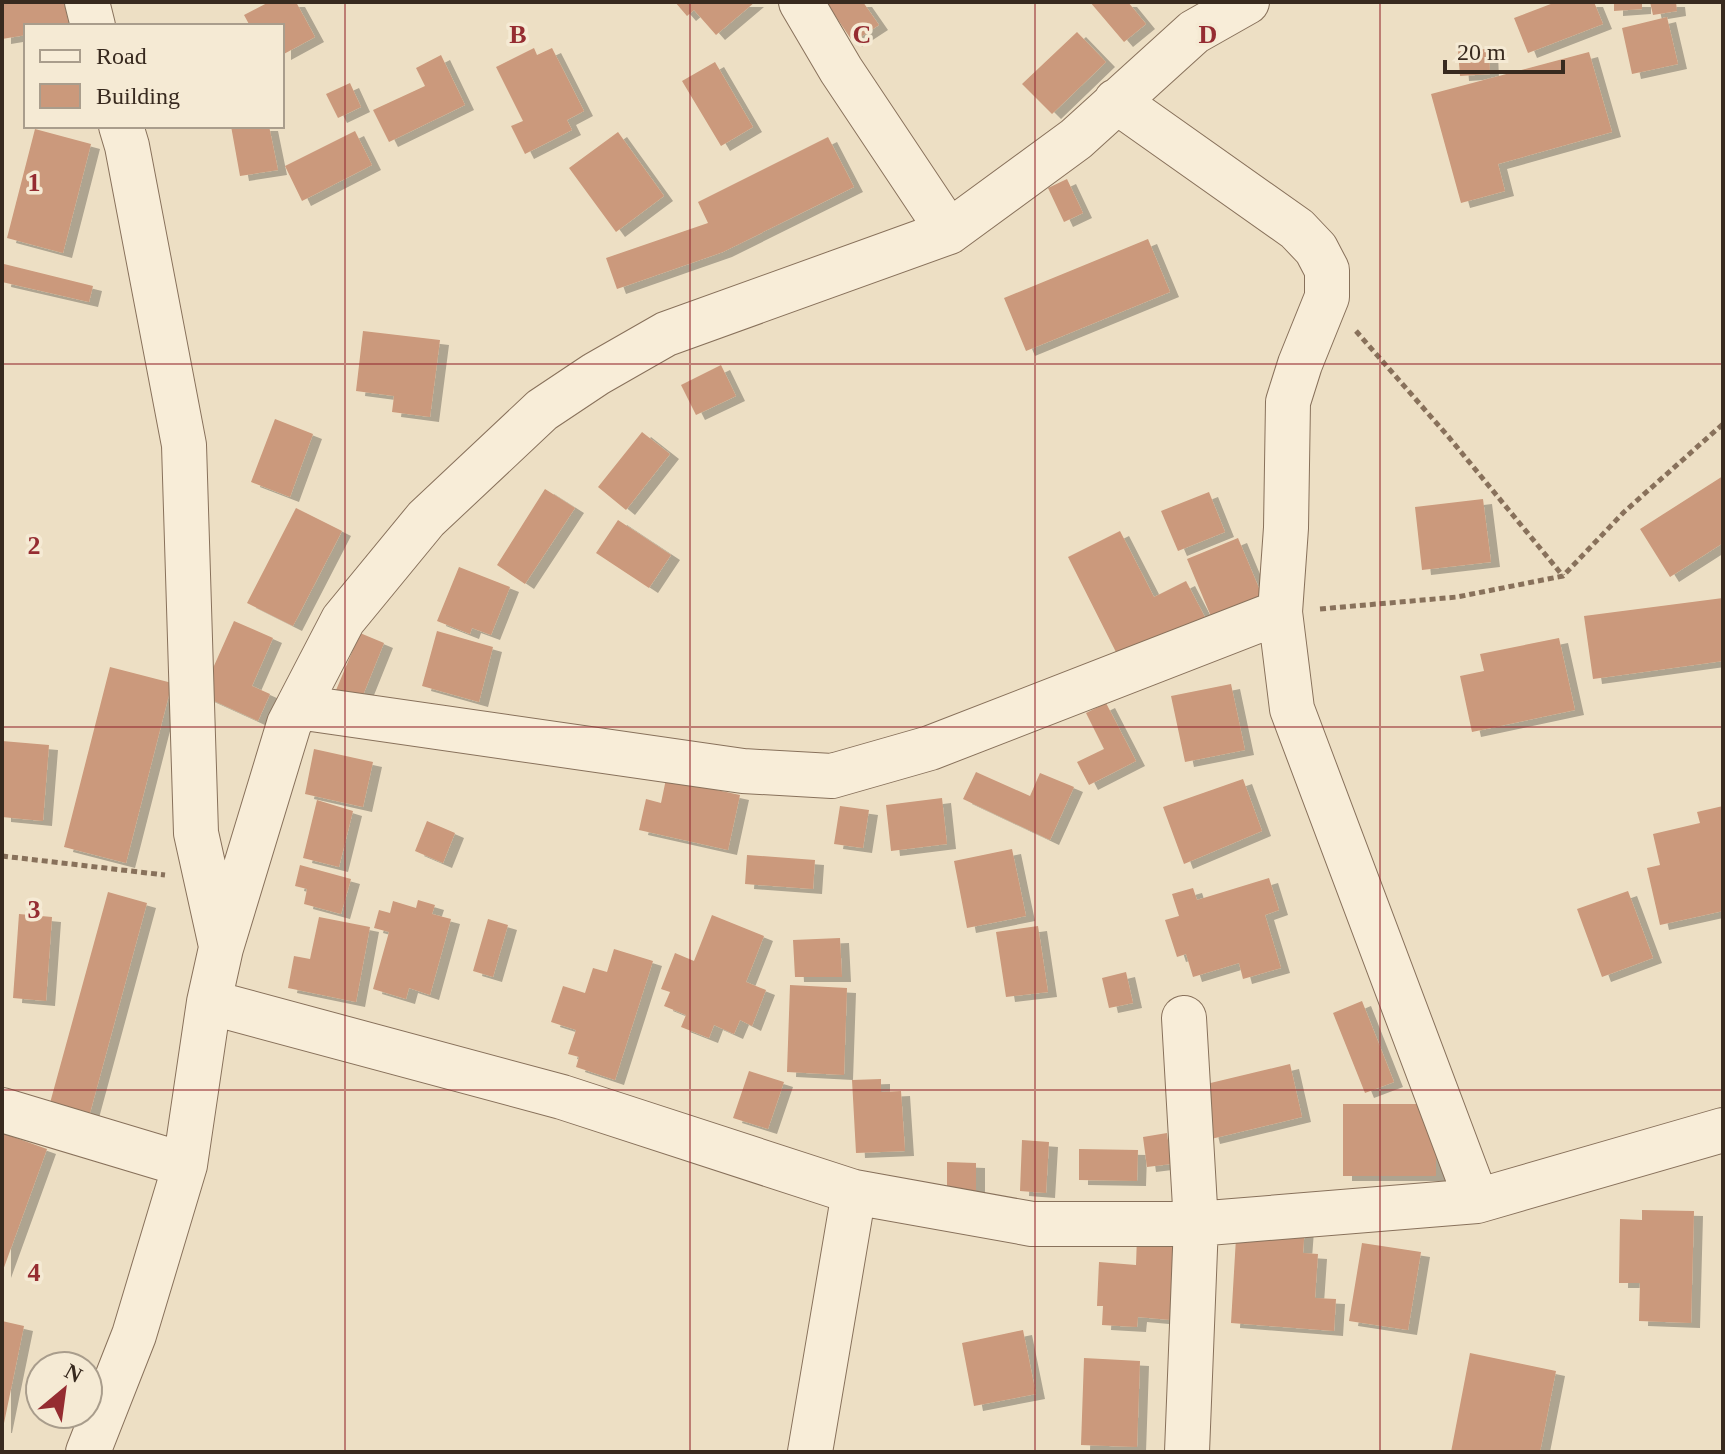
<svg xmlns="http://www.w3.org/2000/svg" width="1725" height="1454" font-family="'Times New Roman',serif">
<defs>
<filter id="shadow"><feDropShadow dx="9" dy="5" stdDeviation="0" flood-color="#0004"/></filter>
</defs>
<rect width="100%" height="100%" fill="#eddfc4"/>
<path fill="#cb997b" filter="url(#shadow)" d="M2,2H64L69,26H26V35L2,39Z
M269,2H296L315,37L282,55V26H250L244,15Z
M675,2H755L716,35L694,10L687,16Z
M826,2H863L879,25L853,42Z
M1090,2H1128L1146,24L1124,42Z
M1556,2H1594L1603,24L1528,53L1514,18Z
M1614,2H1642V9L1614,11Z
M1650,2H1676L1677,11L1653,15Z
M1667,17L1678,64L1632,74L1622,28Z
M1077,32L1106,62L1052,114L1022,84Z
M534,48L537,55L552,48L584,111L567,120L572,130L525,154L511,126L523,121L496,67Z
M1489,49L1490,74L1460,76L1458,50Z
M1589,52L1612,132L1498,164L1505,191L1461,203L1431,94Z
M441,55L465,105L389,142L373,110L425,86L416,68Z
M715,62L753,127L721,146L682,81Z
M350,83L361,107L338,118L326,94Z
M231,126H269L278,170L240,176Z
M35,129L91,144L63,253L7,238Z
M355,131L372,165L302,201L285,166Z
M618,132L664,196L616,232L569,168Z
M828,137L854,187L723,252L617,289L606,258L708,223L698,202Z
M1067,179L1083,213L1064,222L1048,188Z
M1148,239L1170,292L1026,351L1004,298Z
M4,264L93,286L89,302L2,282Z
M363,331L440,340L430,417L392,412L394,396L356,391Z
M721,365L736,396L696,415L681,385Z
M275,419L313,434L290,497L251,482Z
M642,432L670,454L626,510L598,487Z
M1723,476V543L1670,577L1640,529Z
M545,489L575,508L525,584L497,565Z
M1209,492L1225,532L1178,551L1161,511Z
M1483,499L1491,562L1422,570L1415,507Z
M296,508L342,531L293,626L247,603Z
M618,520L671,555L649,588L596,553Z
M1120,531L1154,597L1186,581L1208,623L1121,662L1068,557Z
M1238,538L1266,605L1215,626L1187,559Z
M459,567L510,587L491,635L472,628L470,634L437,621Z
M1723,598V661L1593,679L1584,616Z
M234,621L273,638L252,686L270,694L258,721L201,695Z
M437,631L493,647L479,702L422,686Z
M360,633L384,643L359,705L334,695Z
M1559,638L1575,710L1472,732L1460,676L1484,671L1480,654Z
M110,667L172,683L126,863L64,847Z
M1231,684L1245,750L1185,762L1171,696Z
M1106,703L1136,761L1089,785L1077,762L1104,749L1086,713Z
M2,741L49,745L43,821L2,817Z
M314,749L373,762L363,807L305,794Z
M976,772L1030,796L1040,773L1074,787L1050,840L963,799Z
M666,779L740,795L728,850L639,830L646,799L661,803Z
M1243,779L1262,831L1184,864L1163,807Z
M942,798L947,844L891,851L886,805Z
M317,800L353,811L339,867L303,858Z
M840,806L869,810L863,848L834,844Z
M1723,806V911L1660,925L1647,868L1660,865L1653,834L1700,823L1697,812Z
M427,821L455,833L443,863L415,851Z
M1012,849L1026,916L967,928L954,861Z
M747,855L815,860L813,889L745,884Z
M300,865L351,879L341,914L304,904L307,889L295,886Z
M1269,878L1279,910L1265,915L1281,968L1243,979L1239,963L1193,977L1186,954L1177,957L1165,920L1179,916L1172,894L1193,888L1197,900Z
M1628,891L1653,958L1602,977L1577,909Z
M108,892L147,903L90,1113L50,1103Z
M418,900L435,905L432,914L451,919L430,995L409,988L406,999L373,989L389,932L374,928L379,910L390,913L393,901L416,908Z
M19,914L52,917L46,1001L13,998Z
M712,915L764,936L746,982L766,990L752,1026L740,1020L734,1034L714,1025L709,1038L681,1027L686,1015L664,1006L670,992L661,989L675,953L694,961Z
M319,917L370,927L356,1002L288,988L294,956L310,959Z
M488,919L508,925L493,977L473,971Z
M1038,926L1048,992L1006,997L996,932Z
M840,938L842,977H795L793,940Z
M614,949L653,961L615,1080L576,1067L579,1057L568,1054L576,1030L551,1022L563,986L585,993L593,968L607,972Z
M1126,972L1133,1003L1109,1008L1102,978Z
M790,985L847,988L844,1075L787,1072Z
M1362,1001L1394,1082L1365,1093L1333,1013Z
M1290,1064L1302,1117L1211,1139L1198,1086Z
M749,1071L784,1082L768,1129L733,1118Z
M881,1079V1092L901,1091L905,1151L856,1153L852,1080Z
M1343,1104H1436V1176H1343Z
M2,1133L47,1149L2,1273Z
M1167,1133L1171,1164L1147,1167L1143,1137Z
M1022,1140L1049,1142L1046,1193L1020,1191Z
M1079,1149L1138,1150L1137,1181L1079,1180Z
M947,1162L976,1163V1195H947Z
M1642,1210L1694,1211L1691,1323L1639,1321L1640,1283H1619L1620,1219L1642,1220Z
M1237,1221L1305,1226L1303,1253L1318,1254L1315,1298L1336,1299L1334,1331L1231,1323Z
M1137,1236L1188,1240L1182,1321L1138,1317L1137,1327L1102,1325L1103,1306H1097L1099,1262L1136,1265Z
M1362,1243L1421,1252L1408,1330L1349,1321Z
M2,1321L24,1326L3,1428H2Z
M1023,1330L1036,1394L974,1406L962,1343Z
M1470,1353L1556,1371L1540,1452H1451Z
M1084,1358L1140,1361L1137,1447L1081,1445Z"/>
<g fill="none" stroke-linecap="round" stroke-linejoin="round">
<g stroke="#88715b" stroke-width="46">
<path id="minor" d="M87,2L93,26
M801,2L841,70L949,232
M1116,101L1297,229L1316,249L1327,270V297L1300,364L1288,402L1286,528L1280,612L1292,709L1477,1201
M121,126L127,146L184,445L196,833L221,946
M298,707L743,771L832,776L930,748L1280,612
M209,1002L562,1097L854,1192L1032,1224H1196L1477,1201L1723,1130
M1184,1018L1196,1224L1187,1452
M2,1110L185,1165
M88,1452L134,1335L185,1165L209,1002L221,948L289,724L343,620L426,519L542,410L596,374L666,334L949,232L1076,139L1194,32L1247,2
M810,1452L854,1192"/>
</g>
<path stroke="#88715b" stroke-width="5" stroke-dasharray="6 4" stroke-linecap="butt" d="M1356,331L1447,435L1563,576
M1320,609L1457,597L1563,576L1624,512L1723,424
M2,856L165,875"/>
<use href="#minor" stroke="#f8edd8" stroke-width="44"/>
</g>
<path fill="none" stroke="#952c31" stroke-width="2" stroke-opacity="0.55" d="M345,2V1452M690,2V1452M1035,2V1452M1380,2V1452M2,364H1723M2,727H1723M2,1090H1723"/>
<g font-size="26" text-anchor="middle" font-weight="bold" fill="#952c31" stroke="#f5ead4" stroke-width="7" stroke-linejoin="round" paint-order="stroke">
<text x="518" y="43">B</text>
<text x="862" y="43">C</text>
<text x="1208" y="43">D</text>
<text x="34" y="191">1</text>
<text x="34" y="554">2</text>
<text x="34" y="918">3</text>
<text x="34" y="1281">4</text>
</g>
<rect width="1725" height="1454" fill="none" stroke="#382a1f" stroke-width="8"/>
<rect x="24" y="24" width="260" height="104" fill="#f5ead4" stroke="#a99d8c" stroke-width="2"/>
<rect x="40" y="50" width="40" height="12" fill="#f8edd8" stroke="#a99d8c" stroke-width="2"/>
<text x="96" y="64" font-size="24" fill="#382a1f">Road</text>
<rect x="40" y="84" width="40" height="24" fill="#cb997b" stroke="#a99d8c" stroke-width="2"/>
<text x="96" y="104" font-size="24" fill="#382a1f">Building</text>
<g transform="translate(64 1390) rotate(29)"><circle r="38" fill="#f5ead4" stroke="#a99d8c" stroke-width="2"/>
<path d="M0-6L14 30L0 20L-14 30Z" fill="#952c31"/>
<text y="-12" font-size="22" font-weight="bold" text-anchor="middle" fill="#382a1f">N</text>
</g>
<path d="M1445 60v12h118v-12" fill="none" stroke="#382a1f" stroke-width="4"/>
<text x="1457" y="60" font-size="24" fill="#382a1f" stroke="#f5ead4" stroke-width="6" paint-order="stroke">20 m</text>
</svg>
